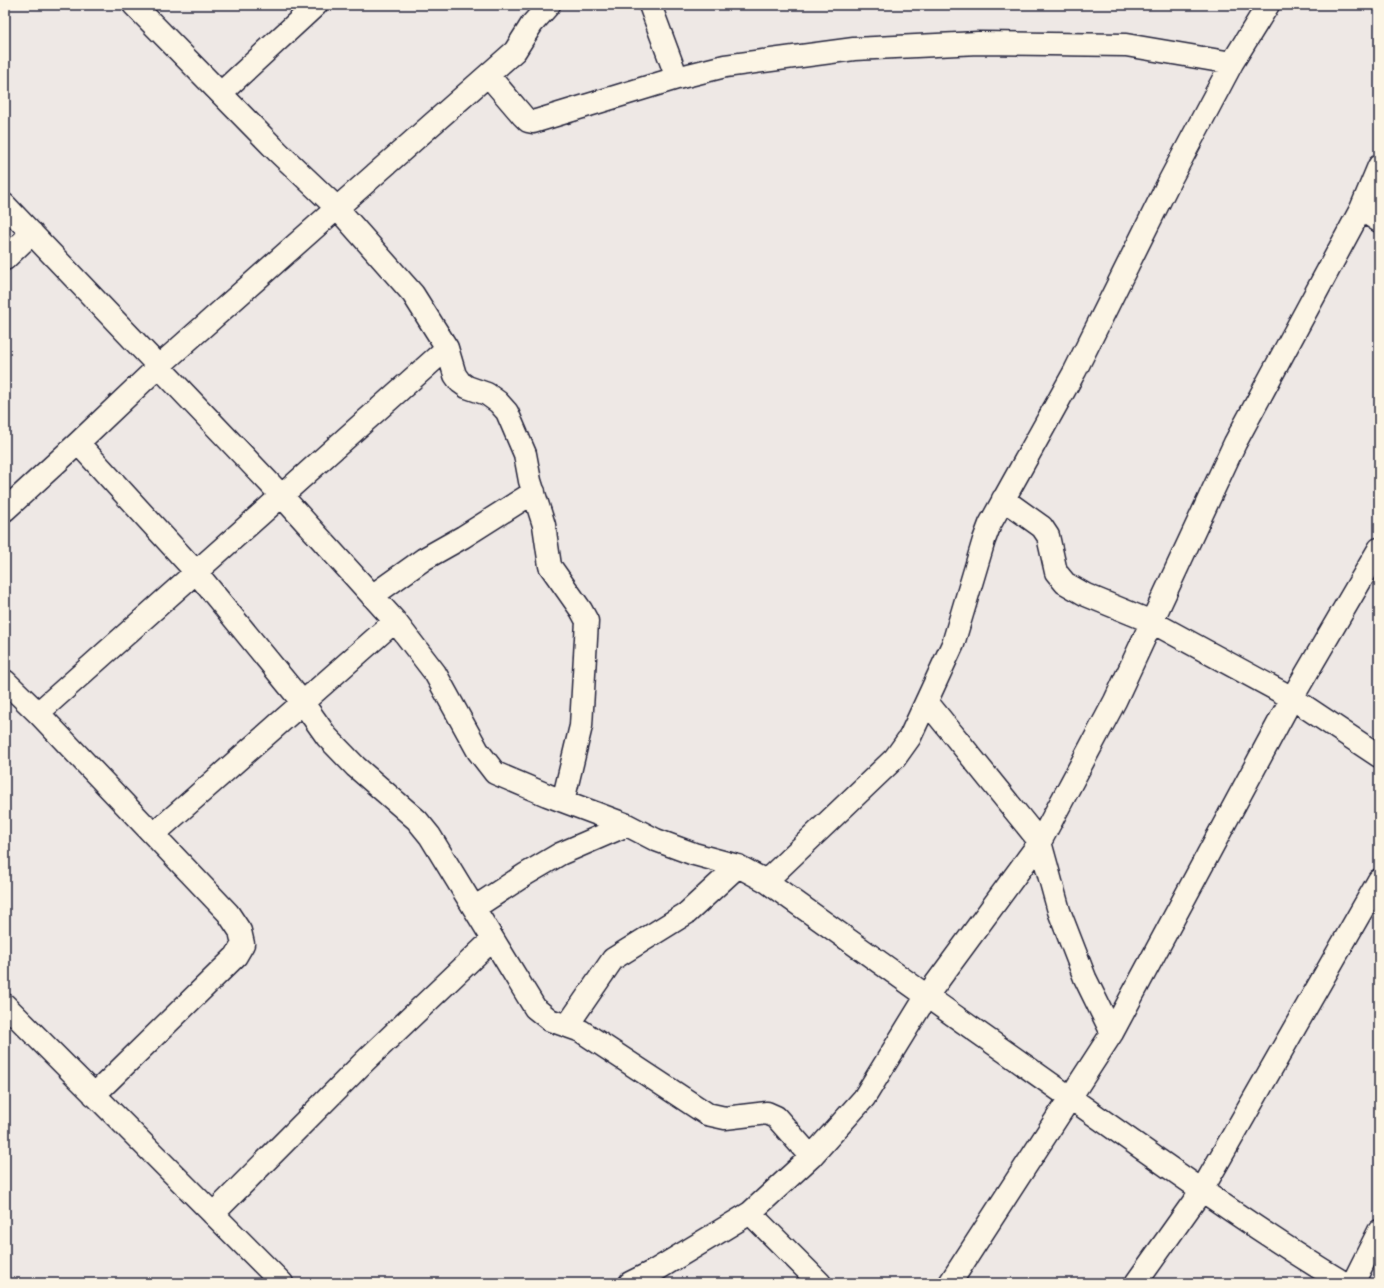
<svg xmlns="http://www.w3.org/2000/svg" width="1384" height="1288" font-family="Mynerve,sans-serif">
<rect width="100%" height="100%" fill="#eee8e5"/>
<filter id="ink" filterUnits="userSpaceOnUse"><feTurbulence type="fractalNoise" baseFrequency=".025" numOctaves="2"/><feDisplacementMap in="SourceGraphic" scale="8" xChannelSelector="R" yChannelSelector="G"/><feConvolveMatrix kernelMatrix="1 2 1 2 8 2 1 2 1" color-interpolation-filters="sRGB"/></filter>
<g filter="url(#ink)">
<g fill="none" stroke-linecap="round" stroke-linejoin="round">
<g stroke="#22223b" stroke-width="25">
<path id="minor" d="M549,5L532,24L515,51L337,208L413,294L447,348L455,375L460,382L467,387L487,394L498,402L507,412L525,454L530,481L544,525L550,566L581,610L587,621L581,726L563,801
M650,5L677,78
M488,75L523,116L528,121L533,122L677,78L725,66L854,49L978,43L1126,45L1232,63
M221,93L316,5
M5,205L281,495L395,621L435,673L478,751L495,773L547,795L627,825L656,840L694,854L738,866L766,881C873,958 981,1035 1089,1111C1173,1170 1256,1230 1344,1283
M1361,209L1379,221
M5,259L32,233
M78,443L196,572L303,703L327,737L356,767L417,820L430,836L535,1008L550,1020L581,1031L707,1114L725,1118L767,1113L776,1117L811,1157
M1003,499L1042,527L1048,536L1056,572L1065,583L1086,595L1152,622L1292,698L1379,756
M5,510L78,443L159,366L337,208L278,152L134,5
M372,596L424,559L463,537L534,492
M5,681L38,713L228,913L240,931L243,944L236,956L94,1095
M927,702L1040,842L1059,911L1085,978L1112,1033
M38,713L447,348
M154,834L395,621
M766,881L895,758L910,737L953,644L984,540L990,524L1075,371L1170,180L1232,63L1268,5
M474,908L526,874L560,854L627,825
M5,1005L282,1283
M567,1026L613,959L687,913L738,866
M750,1213L820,1283
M213,1214L365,1061L493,939
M630,1283L656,1270L750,1213L811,1157L864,1098L926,997L1040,842L1115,701L1235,443L1361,209L1379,166
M950,1283L1112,1033L1292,698L1379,549
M1136,1283L1202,1190L1379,880
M1353,1283L1379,1231"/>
</g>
<use href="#minor" stroke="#fcf5e5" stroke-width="22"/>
</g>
</g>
<rect width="1384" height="1288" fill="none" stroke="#fcf5e5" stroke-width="20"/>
<rect x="10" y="10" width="1364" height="1268" fill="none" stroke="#22223b" stroke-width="1.5" filter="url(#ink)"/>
</svg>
